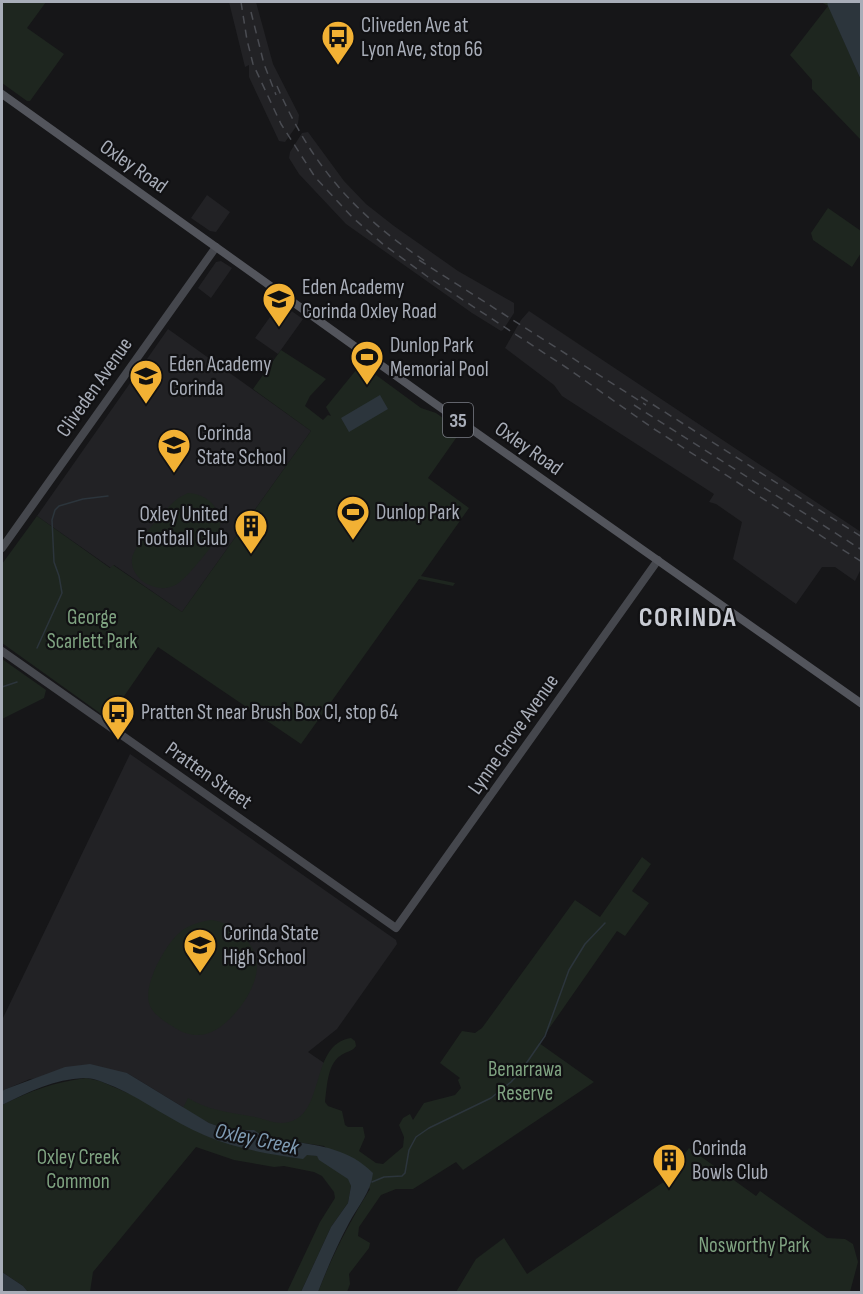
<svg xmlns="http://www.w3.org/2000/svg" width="863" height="1294" font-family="'Sofia Sans Condensed',sans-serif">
<rect width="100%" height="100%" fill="#161618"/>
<path fill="#222225" d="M229,2H256L273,64L299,115L298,124L285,142L279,141L249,77V65L245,67Z
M308,132L344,181L366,204L394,226L458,271L514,303V313L503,330L501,331L472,313L346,224L299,174L289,158L290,152L302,133Z
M207,195L230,212L216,232L210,231L191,218Z
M221,261L232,268L211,298L198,288L216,262Z
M280,303L303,319L278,354L255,338Z
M529,311L861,532V569L855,581L835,567H822L796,604L733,559L742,522L716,504L709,502L714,494L562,396L554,385L505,348L521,320Z
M168,329L311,431L182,612L114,565L111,568L37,516Z
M130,754L396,940L397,944L337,1029L308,1052L327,1065L304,1143L209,1123L127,1073L30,1079L2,1091V1020Z"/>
<path fill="#1e261f" d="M2,2H46L27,28L64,54L30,101H27L2,83Z
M821,2H827L861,80V140L812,89V80L790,55L828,6Z
M828,208L861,231V253L852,267L813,240L811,233Z
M281,350L326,379L310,396L305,406L323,420L328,415L331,416L326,407L361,364L421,408L436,413L461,431L428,478L469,508L421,576L455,583L453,586L419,579L301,744L158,647L111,715L104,716L2,643V564L37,516L110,568L113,565L182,612L311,431L253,389Z
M188,493C209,494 225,511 219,533C218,540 189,575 182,580C177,585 172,587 166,588C158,589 146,585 140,579C135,573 131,567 132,559C133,546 165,509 176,500C179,497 184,495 188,493Z
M2,659L46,690L44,698L2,719Z
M642,857L651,864L632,891L649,903L625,936L617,931L539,1043L594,1082L463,1170L456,1162L413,1189H396L381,1195L359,1227L358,1236L370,1243L369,1248L349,1274L350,1284L347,1292H318C332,1256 349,1223 370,1189L324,1146L262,1137L246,1130L241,1134L209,1123L183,1108L188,1098C207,1110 228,1112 249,1116C259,1117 271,1123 281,1123C328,1123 307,1044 351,1038L355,1041L356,1046C352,1052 346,1051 340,1056C327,1065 327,1088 325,1102L328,1106L342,1111L345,1125L348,1127H363L365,1137L359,1151L376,1163L383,1164L403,1147L404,1137L399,1125L403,1118L410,1114L413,1120L424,1103L455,1095L461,1088L458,1080L460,1078L440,1063L462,1031L475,1033L482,1028L575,900L600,917Z
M211,920C233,922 258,943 257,968C256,982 249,995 241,1006C222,1030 201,1046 172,1026C165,1022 155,1015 151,1008C140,990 164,947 178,934C187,925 199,922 211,920Z
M86,1078L100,1081L137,1097L203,1134L317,1156L349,1179L351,1186L348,1203L331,1227L301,1292H287L320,1222L335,1198L334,1192L322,1176L314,1172L284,1166L274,1167L234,1160L196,1147L93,1272L90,1292H28L23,1286L2,1272V1105C30,1091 55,1082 86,1078Z
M689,1148L756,1196L760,1191L827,1238L845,1239L853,1244L858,1262L850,1292H456L476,1259L504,1238L527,1274L665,1181Z"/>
<path fill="#2c353c" d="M827,2H861V80L828,6Z
M380,395L388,409L349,432L341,418Z
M90,1064L127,1073L209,1123L241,1134L246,1130H254C265,1139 276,1139 290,1141C322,1146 349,1149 373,1173C371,1192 358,1206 349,1223C337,1245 327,1269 318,1292H301L331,1227L348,1203L351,1186L348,1179L319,1160L317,1156L307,1155L303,1159C269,1154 236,1149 204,1135C173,1122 146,1101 115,1087C105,1083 95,1078 84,1078C55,1079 28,1092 2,1105V1091L6,1089L65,1067Z
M2,1272L23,1286L28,1292H2Z"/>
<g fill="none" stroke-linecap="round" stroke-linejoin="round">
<path stroke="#2c353c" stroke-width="1.5" d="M37,648L62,593L59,576L54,562L52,520L55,510L59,506L83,499L108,496
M2,687L17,682
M372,1182L384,1177L402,1176L405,1173L409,1150L416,1137L429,1128L491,1098L511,1082L521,1071L545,1036L569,970L585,944L605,923"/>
<path stroke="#45474d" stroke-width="8" d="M2,548L216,247
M2,651L396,928L658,560"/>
<path stroke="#53555c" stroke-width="8" d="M2,94L427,398L862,704"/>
<path stroke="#4a4c52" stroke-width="1.5" stroke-dasharray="8 6" stroke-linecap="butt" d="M241,2L247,40L253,64L281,124L315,177L352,217L384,245L428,277L567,368L654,429L862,562
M251,12L264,64L276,95
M277,86C311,165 356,216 428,263
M419,260L646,405
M641,397L862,537
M634,405L862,550"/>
</g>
<defs>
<g id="bus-pin" transform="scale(1.725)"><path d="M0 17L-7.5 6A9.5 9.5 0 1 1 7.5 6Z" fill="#f2b134" stroke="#111113"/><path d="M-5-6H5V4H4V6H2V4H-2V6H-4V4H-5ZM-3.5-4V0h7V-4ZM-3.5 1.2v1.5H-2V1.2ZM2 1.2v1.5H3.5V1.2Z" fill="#111"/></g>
<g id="school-pin" transform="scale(1.725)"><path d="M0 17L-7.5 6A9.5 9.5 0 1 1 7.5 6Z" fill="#f2b134" stroke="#111113"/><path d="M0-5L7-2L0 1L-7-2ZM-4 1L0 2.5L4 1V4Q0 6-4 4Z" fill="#111"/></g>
<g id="stadium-pin" transform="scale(1.725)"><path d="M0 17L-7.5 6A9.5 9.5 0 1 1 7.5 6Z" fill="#f2b134" stroke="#111113"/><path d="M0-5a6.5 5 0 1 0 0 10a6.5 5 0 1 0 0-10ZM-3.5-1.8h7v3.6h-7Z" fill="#111"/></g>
<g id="building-pin" transform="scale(1.725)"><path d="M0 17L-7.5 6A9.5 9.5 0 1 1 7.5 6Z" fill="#f2b134" stroke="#111113"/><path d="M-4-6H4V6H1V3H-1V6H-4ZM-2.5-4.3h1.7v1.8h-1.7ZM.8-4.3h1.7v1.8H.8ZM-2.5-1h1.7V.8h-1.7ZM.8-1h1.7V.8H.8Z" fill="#111"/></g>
</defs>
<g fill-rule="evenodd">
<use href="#bus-pin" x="338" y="37"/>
<use href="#school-pin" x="279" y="299"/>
<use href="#stadium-pin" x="367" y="357"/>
<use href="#school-pin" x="146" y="376"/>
<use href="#school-pin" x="174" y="445"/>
<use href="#stadium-pin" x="353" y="512"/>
<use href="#building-pin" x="251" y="526"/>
<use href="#bus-pin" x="118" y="712"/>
<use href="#school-pin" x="200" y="945"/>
<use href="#building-pin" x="669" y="1160"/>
</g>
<g text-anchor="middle" stroke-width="4.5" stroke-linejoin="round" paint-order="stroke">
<rect fill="#111113" stroke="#7b7e86" stroke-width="1.5" x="443" y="403" width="30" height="34" rx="4.5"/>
<g font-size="20" font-weight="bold" fill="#a8adb8">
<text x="458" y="427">35</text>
</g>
<g font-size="21" fill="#a8adb8" stroke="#111113" text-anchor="start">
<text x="361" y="32">Cliveden Ave at<tspan x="361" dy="24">Lyon Ave, stop 66</tspan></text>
<text x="302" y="294">Eden Academy<tspan x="302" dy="24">Corinda Oxley Road</tspan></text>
<text x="390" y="352">Dunlop Park<tspan x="390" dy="24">Memorial Pool</tspan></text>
<text x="169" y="371">Eden Academy<tspan x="169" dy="24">Corinda</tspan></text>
<text x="197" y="440">Corinda<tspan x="197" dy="24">State School</tspan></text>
<text x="376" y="519">Dunlop Park</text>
<text x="228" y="521" text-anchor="end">Oxley United<tspan x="228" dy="24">Football Club</tspan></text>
<text x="141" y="719">Pratten St near Brush Box Cl, stop 64</text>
<text x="223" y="940">Corinda State<tspan x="223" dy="24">High School</tspan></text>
<text x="692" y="1155">Corinda<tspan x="692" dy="24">Bowls Club</tspan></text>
</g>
<g font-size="21" fill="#a8adb8" stroke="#111113">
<text transform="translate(134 166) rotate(35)" y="7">Oxley Road</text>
<text transform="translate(94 387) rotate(-55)" y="7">Cliveden Avenue</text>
<text transform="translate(529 448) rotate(35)" y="7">Oxley Road</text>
<text transform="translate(513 734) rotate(-55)" y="7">Lynne Grove Avenue</text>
<text transform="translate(209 775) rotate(35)" y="7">Pratten Street</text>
</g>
<g font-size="21" fill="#7fa381" stroke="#111113">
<text x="92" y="624">George<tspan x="92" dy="24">Scarlett Park</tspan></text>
<text x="525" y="1076">Benarrawa<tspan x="525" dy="24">Reserve</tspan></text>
<text x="78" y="1164">Oxley Creek<tspan x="78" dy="24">Common</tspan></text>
<text x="754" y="1252">Nosworthy Park</text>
</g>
<g font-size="22" font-style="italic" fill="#7f9bb3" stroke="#111113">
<text transform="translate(257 1138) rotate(12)" y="8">Oxley Creek</text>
</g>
<g font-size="27" font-weight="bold" letter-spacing="1.5" fill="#c9ccd4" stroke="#111113">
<text x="688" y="626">CORINDA</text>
</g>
</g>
<rect width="863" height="1294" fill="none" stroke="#a8adb8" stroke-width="6"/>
</svg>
